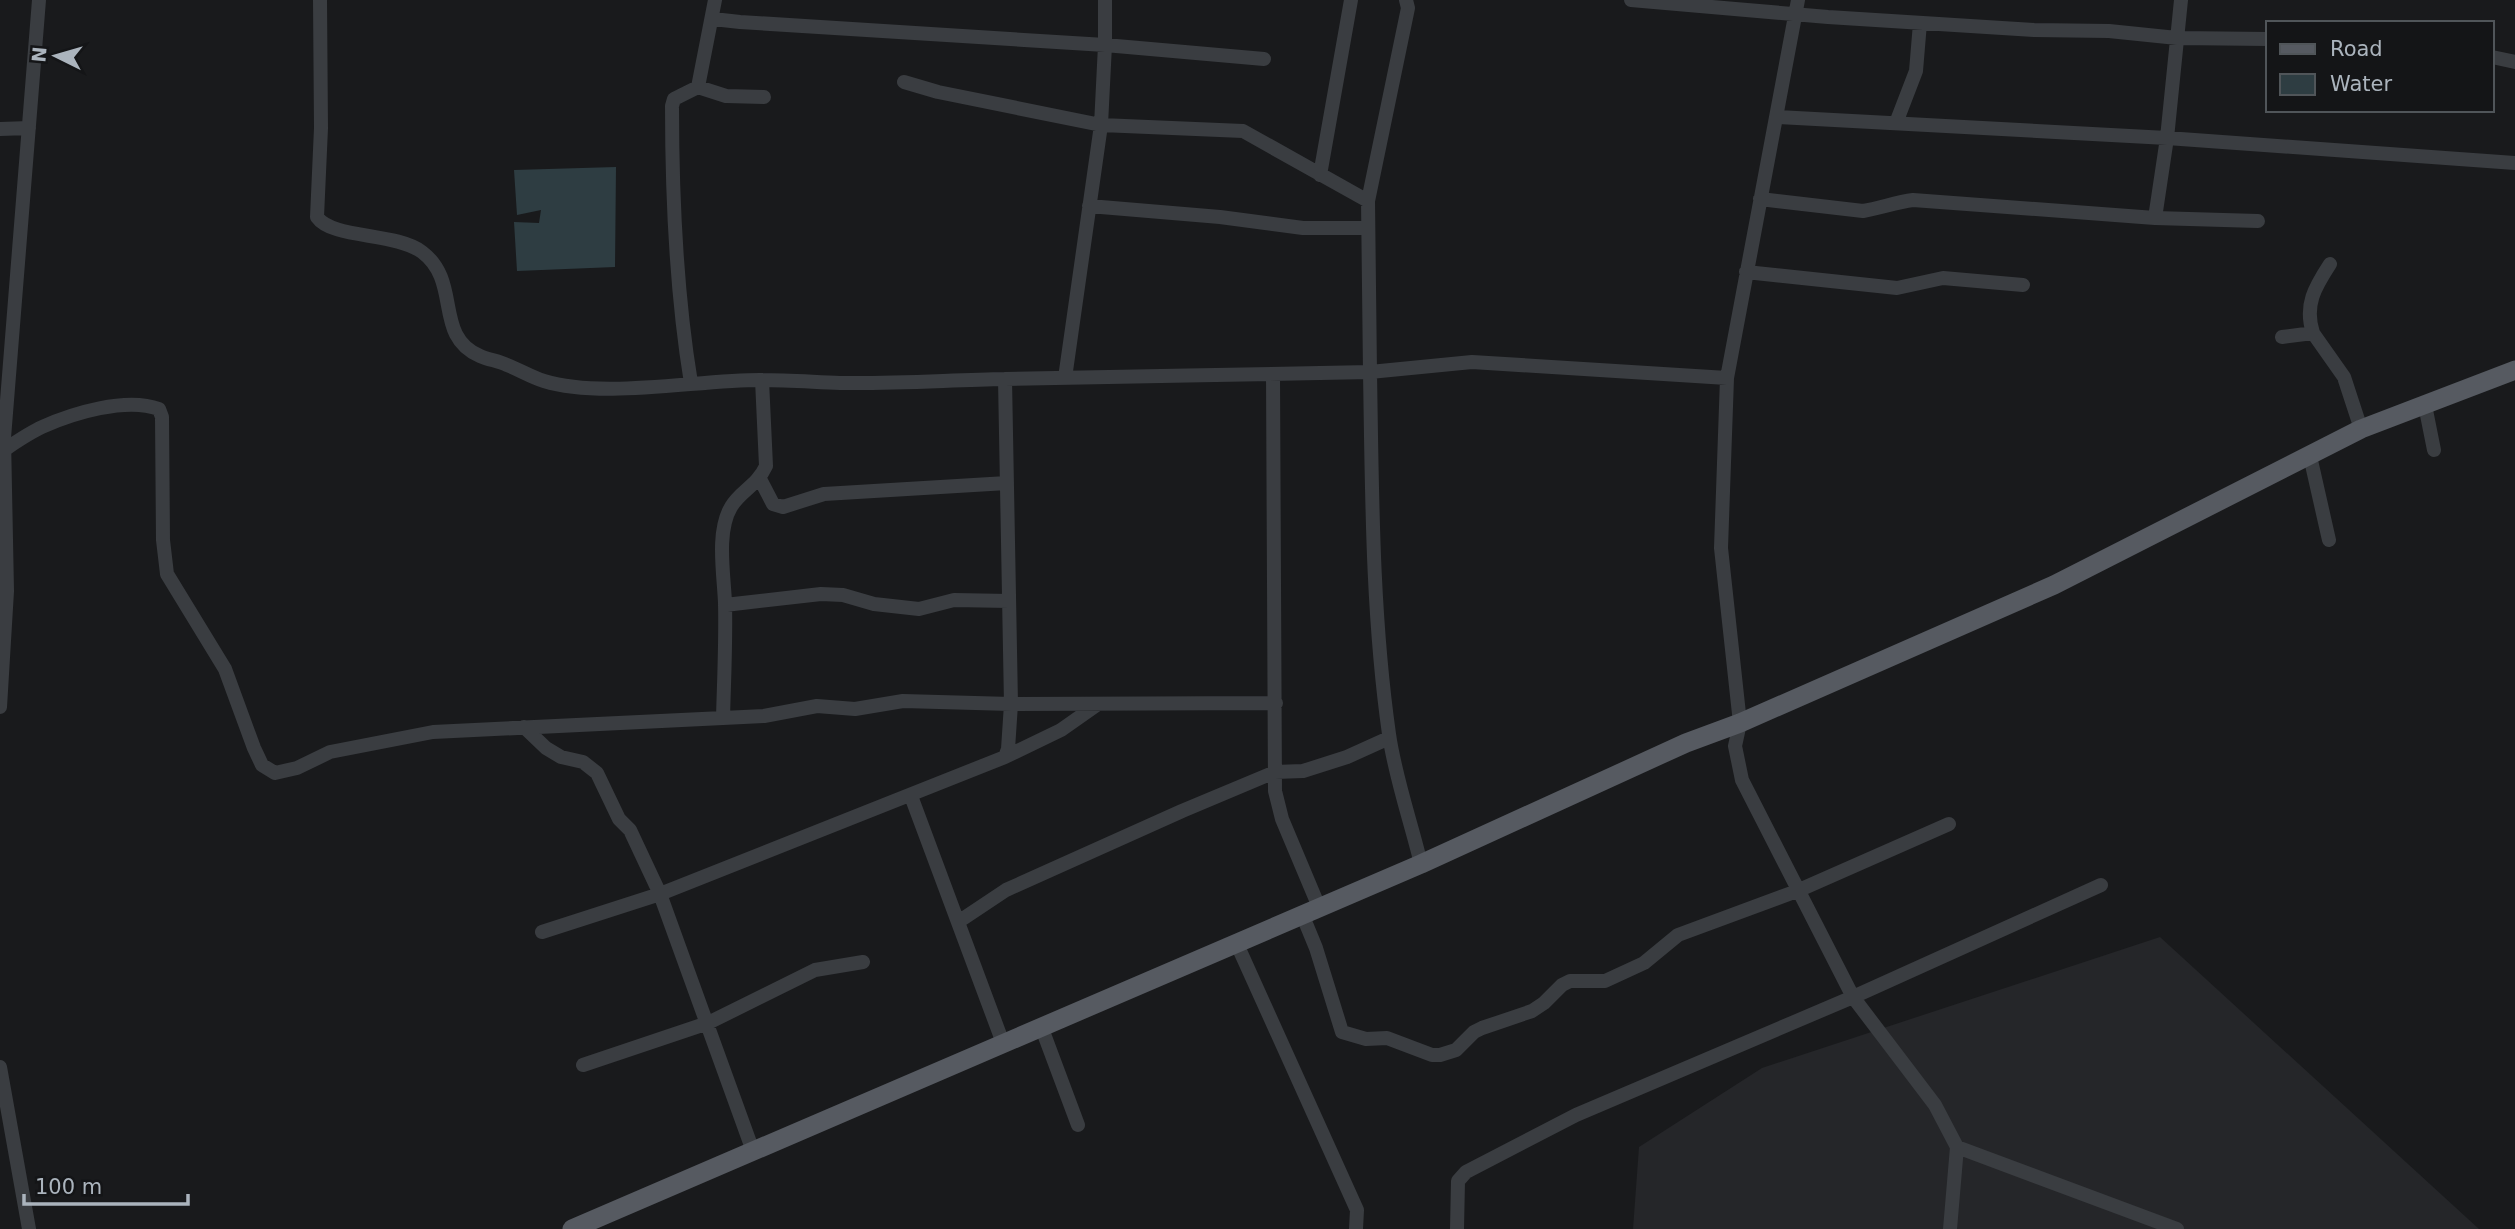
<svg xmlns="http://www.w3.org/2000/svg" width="2515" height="1229" font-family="'DejaVu Sans',sans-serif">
<rect width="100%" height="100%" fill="#191a1c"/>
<path fill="#252629" d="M2160,937L2479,1229H1633L1639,1147L1762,1068Z"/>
<path fill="#2e3d42" d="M616,167L615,267L517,271L514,222L539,223L541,210L517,215L514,170Z"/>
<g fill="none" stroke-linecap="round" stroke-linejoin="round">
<path stroke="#3a3d41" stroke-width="14" d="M320,0L321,128L317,217C332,239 395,232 422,252C462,282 433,336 480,356C489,360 499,361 507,365C520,370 531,377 544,381C603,399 696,380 760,380C786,380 813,382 840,383C895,384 950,380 1005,379C1127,377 1248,374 1370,372L1368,201L1408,8L1406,0
M1631,0L1828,17L2034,30L2109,31L2177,38L2268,39
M1798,0L1727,378L1721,548L1740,723L1735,746L1742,780L1853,997L1935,1105L1957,1147L1950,1229
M713,19L740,22L1105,45L1264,59
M2492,57L2515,62
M904,82L938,92L1101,125L1243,131L1368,201
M698,87L715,0
M1776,117L2167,138L2515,163
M1896,123L1916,71L1920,23
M0,129L29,128
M1320,175L1351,0
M1760,199L1863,211C1881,208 1896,202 1913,200L2155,218L2258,221
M1089,206L1220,217L1303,228H1368
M2155,218L2167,138L2181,0
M2330,264C2315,287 2304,305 2313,333L2344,377L2361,429
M1746,272L1897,288L1943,278L2023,285
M2282,337L2313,333
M1273,374L1275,791L1282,819L1319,907
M1065,378L1101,125L1105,45V0
M762,380L766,466C757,486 740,491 731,507C716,532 724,575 725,603C726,641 724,680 723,718L764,716L817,706L855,709L903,701L1011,704L1276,703
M691,383C676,292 672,198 672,106L674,99L698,87L726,96L764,97
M2425,405L2434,450
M4,450C16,442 29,433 42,427C73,413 126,397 159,409L162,417L163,540L167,574L225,669L254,748L262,765L275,773L297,768L330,752L433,732L723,718
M2310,456L2329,540
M760,479L773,504L783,507L824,494L1007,483
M725,605L821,594L843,595L874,604L919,609L954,600L1009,601
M0,707L7,591L4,438L39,0
M524,727L546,748L561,757L583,762L597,773L619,819L630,830L660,894L753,1151
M1005,757L1061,730L1098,704
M911,796L1003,1043
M1421,864C1411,822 1395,777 1389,734C1372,614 1372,493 1370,372L1472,362L1727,378
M1302,914L1316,948L1342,1032L1366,1039L1387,1038L1432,1055H1440L1456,1050L1474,1032L1482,1028L1532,1011L1544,1003L1562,985L1570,981H1605L1644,963L1678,935L1797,891L1949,824
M958,922L1006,890L1182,811L1275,772L1303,771L1347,757L1389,738
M542,932L660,894L1005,757L1008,749L1011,704L1005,379
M1236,942L1357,1210L1356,1229
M1041,1026L1078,1125
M583,1065L708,1023L815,970L863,962
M0,1067L29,1229
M1957,1147L2177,1229
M1457,1229L1458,1181L1466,1172L1576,1115L1853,997L2101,885"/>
<path stroke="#565a61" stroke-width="19" d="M572,1229L1421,864L1686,743L1740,723L2054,585L2361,429L2515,370"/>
</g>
<rect x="2266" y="21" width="228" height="91" fill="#141517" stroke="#505559" stroke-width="2"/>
<rect x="2280" y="44" width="35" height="10" fill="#565a61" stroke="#505559" stroke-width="2"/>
<text x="2330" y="56" font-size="21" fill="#abb4bd">Road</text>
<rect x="2280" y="74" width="35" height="21" fill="#2e3d42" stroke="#505559" stroke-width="2"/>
<text x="2330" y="91" font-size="21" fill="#abb4bd">Water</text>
<g transform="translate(56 56) rotate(275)" stroke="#141517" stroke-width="5" paint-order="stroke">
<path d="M0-5L12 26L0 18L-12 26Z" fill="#abb4bd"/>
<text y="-10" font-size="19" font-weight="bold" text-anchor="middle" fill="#abb4bd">N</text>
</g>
<path d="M24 1194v10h164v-10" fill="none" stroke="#abb4bd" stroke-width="3.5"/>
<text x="35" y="1194" font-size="21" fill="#abb4bd" stroke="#141517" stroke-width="5" paint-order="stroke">100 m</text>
</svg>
